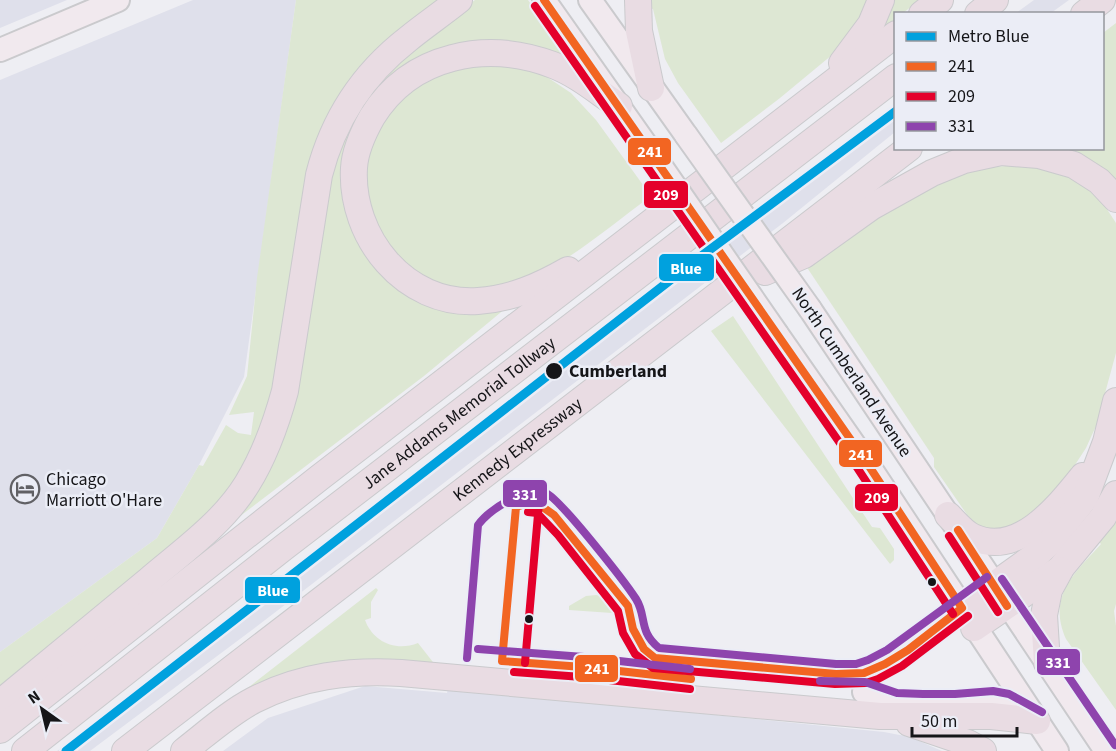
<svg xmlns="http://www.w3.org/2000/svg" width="1116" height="751" font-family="'Source Sans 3',sans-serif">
<rect width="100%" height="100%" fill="#eeeef3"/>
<path fill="#dfe0eb" d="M0,0H67L0,28Z
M193,0H296L244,377L199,465L157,538L0,652V80Z
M1034,0H1069L1051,13H1016Z
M895,105V132L783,223L252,630L90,751H57L765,200L787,187Z
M365,686L447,693L448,688L884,732L910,737L942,751H223L268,718Z"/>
<path fill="#dde7d3" d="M296,0H440C390,42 345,72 320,134L271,412L240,476L203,522L0,692V652L157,538L199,465L203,466L226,425L238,433L251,435L254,412L229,415L247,376L257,278Z
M475,0H528L570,62L457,45L428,52L383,82L365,105L351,129L342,157L344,203L353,233L365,254L379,271L506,308L424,376L235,520L255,490L328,183L341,142L384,72Z
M648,0H872L844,45L780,98L721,143L678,83L665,59L653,9L648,7Z
M894,0H920L903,13L896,14L895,20L884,28Z
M1116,23V185L1051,149L1102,148L1103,33Z
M465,63H505L548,73L547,77L571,93L596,120L651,196C606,229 562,269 509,287C485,295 436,291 416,275C397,259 372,229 367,205C355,155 385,103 426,77C437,70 453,67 465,63Z
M1023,165L1067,174L1097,194L1116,223V353L1096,426L1086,448L1069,474L1044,503L1022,522L1011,528L989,530L980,527L968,516L934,467V458L806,266C859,229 913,185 978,170C992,166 1008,166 1023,165Z
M733,316L872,527L880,528L894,549V560L890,564L711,331Z
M1116,515V604L1114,611L1116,626V710L1066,639C1047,596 1074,574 1101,544L1099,542Z
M376,588L378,590L371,602V618L365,620C373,642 396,652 418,643L436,666C416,664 396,660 376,659C330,658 289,675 246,691L245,690Z
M596,595L605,597L619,609L612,613L569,610V606L586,596Z"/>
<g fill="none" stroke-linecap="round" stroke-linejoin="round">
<g stroke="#cacacd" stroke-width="26">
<path id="major" d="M544,0L656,159
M590,0L686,135
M0,50L118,0
M810,309L1106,751
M777,334L867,463L1057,751
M864,692L895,703L923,705H956L992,701L1005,704L1031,717"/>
</g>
<g stroke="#cacacd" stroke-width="28">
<g id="highway">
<path d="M638,0L639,31L651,88"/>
<path d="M922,14L940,0"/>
<path d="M978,14L995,0"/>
<path d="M1084,14L1102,0"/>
<path d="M842,63L871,24L881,0"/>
<path d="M568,270C540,286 511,299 478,301C405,306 350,237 354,168C355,150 363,133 372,117C411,54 487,40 553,65C577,74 598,92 619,106"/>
<path d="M765,272L804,255L871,207L932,173L964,160L1001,152L1039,155L1074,165L1099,181L1116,199"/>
<path d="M948,515C955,522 964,533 973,537C1018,558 1058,507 1083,476"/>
<path d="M962,608L1036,555L1051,541L1085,498L1106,442L1116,401"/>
<path d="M974,628L1060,569L1103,517L1116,494"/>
<path d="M1047,663L1044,615L1049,590L1060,570"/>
<path d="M0,703C50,662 99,621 149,580C183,551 223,523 247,484C265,455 276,424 285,391L319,175C333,120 363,74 408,39C425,25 443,13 459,0"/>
<path d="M909,723L968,743L983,751"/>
<path d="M0,730L319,478L896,34"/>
<path id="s1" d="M25,751L283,548L896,77"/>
<path id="s2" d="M125,751L909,148"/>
<path d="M184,751C206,734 229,713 254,700C301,676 349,670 401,673L880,716H991L1037,721"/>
</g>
</g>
<use href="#major" stroke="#f1e9ee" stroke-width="22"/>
<use href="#highway" stroke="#e9dce3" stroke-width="26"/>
<g stroke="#cacacd" stroke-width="26" stroke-linecap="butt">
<path id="major-bridge" d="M686,135L810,309
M656,159L777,334"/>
</g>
<use href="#major-bridge" stroke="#f1e9ee" stroke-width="22"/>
<g stroke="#ebedf6" stroke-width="12">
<path id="bus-1" d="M544,0L867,463L962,608
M516,507L528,503H537L554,515L628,606L633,629L644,649L655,658L836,674L864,673L885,664L908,650L962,608
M958,530L1007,606
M502,661L583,667L691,679
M502,661L516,507"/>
</g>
<g stroke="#ebedf6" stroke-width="12">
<path id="bus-2" d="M535,6L858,469L953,614
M528,512L537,513L558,535L618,611L623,633L635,654L653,668L835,684L866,683L878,679L902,666L968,616
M949,536L998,612
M525,663L539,503
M514,672L582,677L690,689"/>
</g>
<g stroke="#ebedf6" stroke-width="12">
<path id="bus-3" d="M1002,579L1115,745
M478,649L584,657L690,669
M467,658L478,525C489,510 527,485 546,493C561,500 625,582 636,599C647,616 638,631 659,648L836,664H856L868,660L887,650L987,577
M820,681L865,682L897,693L923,694H955L993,691L1009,694L1042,712"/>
</g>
<use href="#bus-1" stroke="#f26522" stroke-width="8"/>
<use href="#bus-2" stroke="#e4002b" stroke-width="8"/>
<use href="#bus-3" stroke="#8e44ad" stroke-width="8"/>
<g stroke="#ebedf6" stroke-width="14">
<path id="metro-1" d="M66,751L700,257L896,111"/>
</g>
<use href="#metro-1" stroke="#00a1de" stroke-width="9"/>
</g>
<defs>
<g id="hotel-ring" transform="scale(1.5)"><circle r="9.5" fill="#ebedf6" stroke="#616165" stroke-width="1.5"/><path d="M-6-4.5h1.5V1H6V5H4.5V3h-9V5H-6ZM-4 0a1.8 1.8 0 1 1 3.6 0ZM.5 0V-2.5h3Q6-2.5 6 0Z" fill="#616165"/></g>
</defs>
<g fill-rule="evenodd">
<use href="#hotel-ring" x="25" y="489"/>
</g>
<g fill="#151518" stroke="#ebedf6" stroke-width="2">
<circle cx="554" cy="371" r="9"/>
<circle cx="932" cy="582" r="5"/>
<circle cx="529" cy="619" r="5"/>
</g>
<g text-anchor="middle" stroke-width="5" stroke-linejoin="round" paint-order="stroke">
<g font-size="18" font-weight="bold" fill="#151518" stroke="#ebedf6" text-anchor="start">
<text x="569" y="377">Cumberland</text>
</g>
<g font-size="18" fill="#151518" stroke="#ebedf6">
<text transform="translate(852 372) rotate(56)" y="6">North Cumberland Avenue</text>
<text dy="6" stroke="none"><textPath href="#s1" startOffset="550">Jane Addams Memorial Tollway</textPath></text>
<text dy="6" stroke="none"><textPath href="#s2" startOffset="495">Kennedy Expressway</textPath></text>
</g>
<g font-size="18" fill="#151518" stroke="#ebedf6" text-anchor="start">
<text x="46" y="485">Chicago<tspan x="46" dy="21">Marriott O'Hare</tspan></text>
</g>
</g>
<g stroke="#ebedf6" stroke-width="2">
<rect x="627" y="137" width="45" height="29" rx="6" fill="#f26522"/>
<rect x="643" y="180" width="46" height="29" rx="6" fill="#e4002b"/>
<rect x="658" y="253" width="57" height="29" rx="6" fill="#00a1de"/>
<rect x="838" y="439" width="45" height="29" rx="6" fill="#f26522"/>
<rect x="502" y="479" width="46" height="29" rx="6" fill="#8e44ad"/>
<rect x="854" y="483" width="45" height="29" rx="6" fill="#e4002b"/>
<rect x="244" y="576" width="57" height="28" rx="6" fill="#00a1de"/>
<rect x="1036" y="648" width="45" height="28" rx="6" fill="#8e44ad"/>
<rect x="574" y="654" width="45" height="29" rx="6" fill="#f26522"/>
</g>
<g font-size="16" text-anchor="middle" font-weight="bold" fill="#fff">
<text x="650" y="157">241</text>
<text x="666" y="200">209</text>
<text x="686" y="274">Blue</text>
<text x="861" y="460">241</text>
<text x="525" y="500">331</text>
<text x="877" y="503">209</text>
<text x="273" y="596">Blue</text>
<text x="1058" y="668">331</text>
<text x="597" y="674">241</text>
</g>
<rect x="894" y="12" width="210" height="138" fill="#ebedf6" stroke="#95979d" stroke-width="1.5"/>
<rect x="906" y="32" width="30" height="9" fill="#00a1de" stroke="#95979d" stroke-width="1.5"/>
<text x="948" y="42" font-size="18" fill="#151518">Metro Blue</text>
<rect x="906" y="62" width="30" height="9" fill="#f26522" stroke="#95979d" stroke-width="1.5"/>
<text x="948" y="72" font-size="18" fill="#151518">241</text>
<rect x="906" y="92" width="30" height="9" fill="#e4002b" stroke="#95979d" stroke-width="1.5"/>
<text x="948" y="102" font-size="18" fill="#151518">209</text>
<rect x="906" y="122" width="30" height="9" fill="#8e44ad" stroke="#95979d" stroke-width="1.5"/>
<text x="948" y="132" font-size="18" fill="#151518">331</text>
<g transform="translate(42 709) rotate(326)" stroke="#ebedf6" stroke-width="4.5" paint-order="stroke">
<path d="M0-4.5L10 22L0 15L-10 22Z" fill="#151518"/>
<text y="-9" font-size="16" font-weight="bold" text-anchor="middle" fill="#151518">N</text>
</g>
<path d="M912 727v9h105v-9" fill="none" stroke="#151518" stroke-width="3"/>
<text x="921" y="727" font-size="18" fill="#151518" stroke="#ebedf6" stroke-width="4.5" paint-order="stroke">50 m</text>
</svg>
